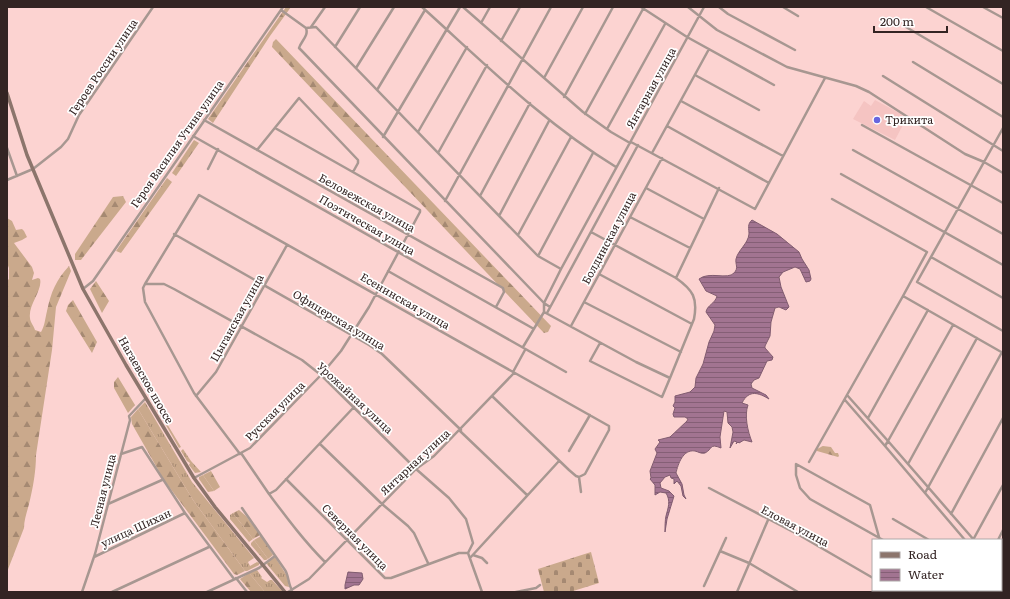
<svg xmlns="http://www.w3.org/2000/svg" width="1010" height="599" font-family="Literata,serif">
<defs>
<pattern id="grass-tufts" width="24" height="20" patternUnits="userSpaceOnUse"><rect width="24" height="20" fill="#caa98c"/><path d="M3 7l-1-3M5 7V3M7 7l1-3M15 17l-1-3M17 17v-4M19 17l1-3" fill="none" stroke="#a58972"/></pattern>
<pattern id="forest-firs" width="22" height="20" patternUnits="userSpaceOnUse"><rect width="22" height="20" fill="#caa98c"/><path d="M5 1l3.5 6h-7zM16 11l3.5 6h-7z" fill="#a58972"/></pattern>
<pattern id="cemetery-stones" width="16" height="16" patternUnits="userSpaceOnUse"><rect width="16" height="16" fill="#caa98c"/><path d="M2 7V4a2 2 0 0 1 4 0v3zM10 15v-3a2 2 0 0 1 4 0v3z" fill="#a58972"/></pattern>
<pattern id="water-rules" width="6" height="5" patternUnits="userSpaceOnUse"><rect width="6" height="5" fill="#a27491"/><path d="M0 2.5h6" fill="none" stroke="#855f76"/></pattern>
</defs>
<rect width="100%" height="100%" fill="#fcd3d1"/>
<path fill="#f5c4c2" d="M875,100L901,114L906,119L895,140L853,119L864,101L871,106Z"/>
<path fill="url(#grass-tufts)" d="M151,399H152L181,447L179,448Z
M145,402L192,482L254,558L248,562L250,566L257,562L259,563V565L247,571H245L193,500L138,409Z
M183,449L191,461L201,472L195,473L189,465L190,463L187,461L181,451Z
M203,475L214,491L208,492L199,479V477Z
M233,513L253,539L249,542L230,519V515Z
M254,540L268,559L266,560H264L251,545V543Z
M275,557L287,576L289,587L285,586L266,563Z
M257,570L262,577L261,578L267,582L270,580H272L283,592H265L249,573Z"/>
<path fill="url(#forest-firs)" d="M286,7H291L270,36L213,123L208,119Z
M276,39L551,326L548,332L544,333L272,47L273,42Z
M194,140L199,143L176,176L172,173Z
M167,178L172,182L121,253L116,251Z
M123,196L126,202L81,260H75V254L113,197Z
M7,218L12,221L16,230L22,229L24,231L27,237L22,240L14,243L32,267L34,273L32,280L38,278L40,279C43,290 28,305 30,318C30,322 34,326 35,330L41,332C45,325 45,319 47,311C51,292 56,280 69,266L71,271L56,307L52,350L36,455C36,471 33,488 29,504C27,512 24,520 24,528L7,572V281L9,279V268L7,263Z
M96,281L109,301L102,313L90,289Z
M73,300L97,342L92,353L66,311L68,305Z
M118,377L135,405L128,413L114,388V382Z
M138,409L193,500L245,571L237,575L234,574L164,480L132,424L131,417Z
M823,446L831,447L835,453H838L839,456L838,457L817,451V449Z
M211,471L220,487L214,491L203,475Z
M239,510L246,516L260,535L253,539L233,513Z
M261,536L273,555L268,559L254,540Z
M249,573L265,592H251L240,579Z"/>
<path fill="url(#cemetery-stones)" d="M591,552L599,583L570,592H544L538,569Z"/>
<path fill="url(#water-rules)" stroke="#815c70" d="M752,220L777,234L799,252L802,259L809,270L811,279L810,281L806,282L800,269L795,267L783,272L779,277L781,287L789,307L786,310L779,307L775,308L771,322L770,336L765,346V348L773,357L772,360L767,361L759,378L754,380L751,384L752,388L766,395L769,399C759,393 749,389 742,403L748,405C744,416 748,432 752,442L744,440L739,443L738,442L736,444L737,442L734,441L730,448L733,432L732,427L728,423L727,412L724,411L720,437L721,448C709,443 713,449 705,453C701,454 699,452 695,451C683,449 678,464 676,473L682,484L684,495L686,499L683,496L681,486L677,481L674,484V479L671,478L670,475L665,477L660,483L661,488L669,491L674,496L667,519L665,532C665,527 665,520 666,516C668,508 671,501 666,493L660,492L655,495V485L650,479L651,478L650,471L657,453L655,449L660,442L658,440L670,437L687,421L688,419L685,417H674L673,414L675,408L673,406L675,402V396L690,392L695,387L696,378L703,364L709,342L714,331L715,325L706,312C707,305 715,304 717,296L706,291L699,279C709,271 728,280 734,273C739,268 735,264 736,259C738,250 748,244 749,234C749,229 747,224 752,220Z
M348,572L362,573L363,579L359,585H354L345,589V585Z"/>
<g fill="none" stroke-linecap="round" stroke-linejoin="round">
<path stroke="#a79791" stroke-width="2.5" d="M422,7C484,63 544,123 616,167
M463,7L583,112L611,132L630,143
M641,7L687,37L774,85
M688,7L717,30L787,67L856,86L869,92L965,154L984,162L1003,173
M719,7L728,14L795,50
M783,7L798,16
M926,7L1003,51
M983,7L1003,18
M281,10L306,28C309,36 301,41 299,48L302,51L544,303L550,307
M481,23L490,7
M311,27L325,7
M906,27L1003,84
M306,28L316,27L538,256L561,269
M501,41L520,7
M335,47L360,7
M913,62L1003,117
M356,68L394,7
M695,75L759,110
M883,76L1003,151
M544,78L583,7
M377,90L425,10
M564,97L613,7
M681,101L783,156
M585,114L643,9
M204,120L503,288L504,292L496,307
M862,125L1003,203
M667,126L769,183
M1003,128L917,282L1003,331
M607,129L665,24
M418,132L467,47
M193,136L534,329
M383,137L460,7
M631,142L755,209L825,78
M7,148L17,176
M257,150L299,98L358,160V163L353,172
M853,150L1003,234
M438,153L487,65
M652,153L709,49
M208,169L218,149
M841,174L1003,265
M7,180L33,169L61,147L68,139L79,115L153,7
M646,188L704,219
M480,196L530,103
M832,199L927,252L903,296L1003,353
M445,201L551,7
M499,216L549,121
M630,217L690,248
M174,234L369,345L382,354L461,430
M518,235L571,137
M538,256L593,153
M931,257L1003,298
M388,271L566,372
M599,274L692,324
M676,278L719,188
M145,284H164L174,289L302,360L321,375L416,469L449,498L466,519L473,543L468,553L482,592
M83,289L93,281L283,7
M584,302L681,352
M544,312L636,362L670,378L694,319C698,298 693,290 676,278L591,232
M547,313L638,145
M571,326L662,158
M600,343L590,361L662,397L670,378
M523,347L544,312V303L561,269L704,7
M513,372L525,350
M847,395L888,441L953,325
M196,396L216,372L287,245
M492,396L569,470L576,476L579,477
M845,400L885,446
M868,418L928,310
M460,431L527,495
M320,444L382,504L408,526L414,533L428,563
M569,451L590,415
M241,453L269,494L276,490L354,407
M121,454L142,447L185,513L234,579
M240,454L194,393L145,302L143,288L145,284L199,195L609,426V430L585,474L579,477
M809,462L903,296
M908,464L977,338
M579,477L581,492
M194,478L250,448L321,375L341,351L369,307L420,212V210L275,128
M286,479L385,578H391L459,553H468
M709,488L799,535L873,578
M925,493L1002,352
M269,494C287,518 304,541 325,562
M108,504L162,480
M242,508L285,570C289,576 288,584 292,590
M951,514L1003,418
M893,519L929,540
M879,537L870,505L796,464V475L800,488L810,499L883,540
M965,540L885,446L888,441L974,540
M973,540L1003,485
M998,540L1003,530
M720,551L749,563L798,592
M473,555L482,558L487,563
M94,557L185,513
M470,558L559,461
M1001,575L1003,576
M236,578L247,592
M1001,579L1003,580
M704,586L726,538
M894,590L897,592
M82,592L95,554L130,420L129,416L146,398
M112,592L209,547
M207,592L259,568L275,556
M288,592L309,579L416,469L434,456L514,373
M516,592L536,588L540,585
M737,592L768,520
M962,592L963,590"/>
<path stroke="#8c756c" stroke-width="3.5" d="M7,93L27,155L83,289L126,365L194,478L215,507L285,592"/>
</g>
<circle fill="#6766df" stroke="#fff" stroke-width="1.5" cx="877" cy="120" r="4"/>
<g text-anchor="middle" stroke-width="3.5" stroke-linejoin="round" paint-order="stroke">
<g font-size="11" fill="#332423" stroke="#fff">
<text transform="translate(103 67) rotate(-56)" y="4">Героев России улица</text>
<text transform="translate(651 88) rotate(-61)" y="4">Янтарная улица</text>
<text transform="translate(177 144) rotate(-55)" y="4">Героя Василия Утина улица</text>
<text transform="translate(367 203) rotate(29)" y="4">Беловежская улица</text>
<text transform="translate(367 225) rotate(30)" y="4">Поэтическая улица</text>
<text transform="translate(609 238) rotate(-62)" y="4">Болдинская улица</text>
<text transform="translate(405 301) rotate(30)" y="4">Есенинская улица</text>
<text transform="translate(237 318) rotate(-61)" y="4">Цыганская улица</text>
<text transform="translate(339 320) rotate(31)" y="4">Офицерская улица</text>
<text transform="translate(146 380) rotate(60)" y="4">Нагаевское шоссе</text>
<text transform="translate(355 398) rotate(43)" y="4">Урожайная улица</text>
<text transform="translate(275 411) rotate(-45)" y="4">Русская улица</text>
<text transform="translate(415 462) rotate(-43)" y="4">Янтарная улица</text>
<text transform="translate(103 491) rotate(-76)" y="4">Лесная улица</text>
<text transform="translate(795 526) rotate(28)" y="4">Еловая улица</text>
<text transform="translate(136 528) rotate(-25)" y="4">улица Шихан</text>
<text transform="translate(355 537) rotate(45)" y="4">Северная улица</text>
</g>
<g font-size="11" fill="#332423" stroke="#fff" text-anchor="start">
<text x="885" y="124">Трикита</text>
</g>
</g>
<rect width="1010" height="599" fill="none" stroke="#332423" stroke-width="16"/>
<rect x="872" y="539" width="130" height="52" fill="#ffffff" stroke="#ada7a7"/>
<rect x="880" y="552" width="20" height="6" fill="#8c756c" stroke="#ada7a7"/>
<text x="908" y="559" font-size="12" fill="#332423">Road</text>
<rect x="880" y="569" width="20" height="12" fill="url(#water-rules)" stroke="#ada7a7"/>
<text x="908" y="579" font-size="12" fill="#332423">Water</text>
<path d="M874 26v6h73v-6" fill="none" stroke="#332423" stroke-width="2"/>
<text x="880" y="26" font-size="12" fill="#332423" stroke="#ffffff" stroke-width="3" paint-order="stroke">200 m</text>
</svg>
